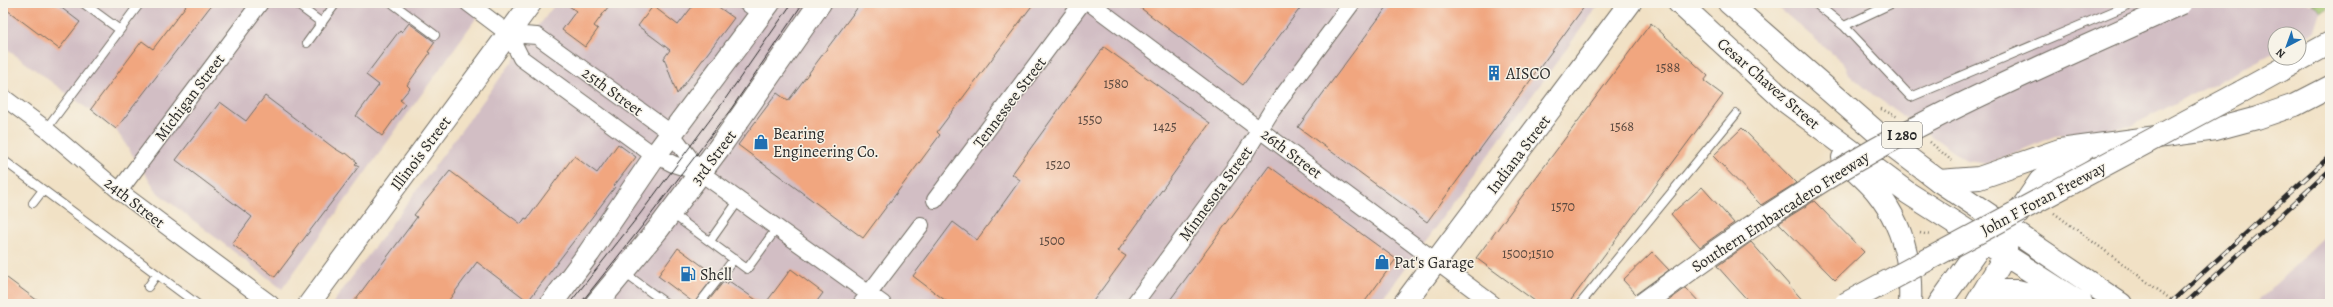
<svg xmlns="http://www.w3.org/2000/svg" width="2333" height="307" font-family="Alegreya,serif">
<rect width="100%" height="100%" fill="#f7f3e8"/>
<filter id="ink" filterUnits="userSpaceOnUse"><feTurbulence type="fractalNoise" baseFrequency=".025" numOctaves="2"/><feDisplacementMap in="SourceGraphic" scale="8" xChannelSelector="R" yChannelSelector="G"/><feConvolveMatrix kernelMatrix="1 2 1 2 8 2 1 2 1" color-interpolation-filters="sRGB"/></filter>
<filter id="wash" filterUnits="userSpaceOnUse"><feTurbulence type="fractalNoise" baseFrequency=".012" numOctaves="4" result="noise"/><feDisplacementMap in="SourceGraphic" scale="16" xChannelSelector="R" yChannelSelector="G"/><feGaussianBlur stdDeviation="0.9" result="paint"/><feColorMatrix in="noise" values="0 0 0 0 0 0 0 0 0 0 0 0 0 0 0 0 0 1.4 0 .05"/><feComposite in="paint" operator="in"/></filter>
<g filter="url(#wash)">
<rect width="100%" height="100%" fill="#f1e1c5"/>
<path fill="#d2bec4" d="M3,3H487L282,289L158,193L116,130L3,46Z
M556,3H1600L1379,304H332Z
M1773,3H2312L2321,12L2315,31L2299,39V34H2275V52L2131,126L2056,136L1987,164L1967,161L1872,94L1848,73L1842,62Z
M2330,232V304H2255Z"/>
<path fill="#9fc46e" stroke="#65784c" d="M2312,3H2330V7L2321,12Z"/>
<g id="blocks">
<path fill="#f1a67f" d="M3,3H55L80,22L59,49L3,7Z
M188,3H213L116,129L91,109L142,41L153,49Z
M565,3H611L594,26L598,29L585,47L562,30L576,11Z
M695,3H713L734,18L677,94L664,58L670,50L638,26L653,6L678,25Z
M861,3H1034L937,132L940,135L863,238L738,145L777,93L788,101Z
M1134,3H1304L1243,85Z
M1390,3H1587L1427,222L1298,127Z
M409,23L435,42L428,52L430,53L407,85L410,88L400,100L405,104L382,136L356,116L379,85L366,75L400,30L402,32Z
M1651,23L1708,76L1704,81L1723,95L1568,304H1539L1476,258Z
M1104,47L1210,123L1118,251L1126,256L1091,304H950L913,276L953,222L977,240L1020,180L1012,174Z
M265,96L334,148L344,154L346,153L357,162L355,164L359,166L275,277L232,244L252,217L176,160L220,102L246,121Z
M1742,128L1796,183L1761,205L1713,156Z
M618,144L636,157L614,186L615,187L528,301L477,262L446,304H352L417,217L414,215L450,171L521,224L525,218L527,219L574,156L597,173Z
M1269,166L1396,259L1363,304H1167Z
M1702,187L1734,223L1700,247L1671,214Z
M1814,201L1864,252L1835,280L1779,223Z
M1751,242L1806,304H1751L1717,266Z
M678,248L715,275L694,303L658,276Z
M1652,252L1669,270L1636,294L1623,280Z
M791,269L823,293L815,304H765Z
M3,275L42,304H3Z
M724,281L727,284L729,281L762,304H706Z
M1686,288L1701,304H1664L1679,293Z"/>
</g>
</g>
<g filter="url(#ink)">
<use href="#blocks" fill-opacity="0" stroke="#706b61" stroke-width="1"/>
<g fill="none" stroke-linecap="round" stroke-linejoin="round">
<g stroke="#706b61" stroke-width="10">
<path id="service" d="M83,3L120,30
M295,3L322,23
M392,3L435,35
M740,3L758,16
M1815,3L1844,26L1911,97L2133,3
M1844,26L1893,3
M307,43L336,3
M46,129L140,3
M3,160L197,304
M33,203L43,190
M671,213L747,269L777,228
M710,241L739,200
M623,272L667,304
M148,287L157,274
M699,304L734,259
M1580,304L1736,114"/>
</g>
<g stroke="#706b61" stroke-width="18">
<path id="minor" d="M468,3L509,34L521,58L648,151L673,164L701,173
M1090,3L1493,304
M509,34L537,36L671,133L701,173L883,304
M3,97L46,129L119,191L271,304
M119,191L260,3
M935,200L1082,3
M861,304L921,225
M1134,304L1244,155L1272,110L1352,3"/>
</g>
<g stroke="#706b61" stroke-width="23">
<path id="tertiary" d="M309,304L531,3"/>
</g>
<g stroke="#706b61" stroke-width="24">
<path id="secondary" d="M1404,304L1630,3"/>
</g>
<g stroke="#706b61" stroke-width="24">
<path id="primary" d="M1679,3L1786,102L1908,193L2082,304
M1729,3L1890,144L1939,181L2121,304
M1843,158C1853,169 1866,179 1876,191C1902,223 1912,263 1910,304
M1977,303L2005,256L2007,241
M551,304L589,253L660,149L769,3
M596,304L659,228L721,145L820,3
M1939,304L1983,242L1995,234
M1985,304L2000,291H2018L2066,304"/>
</g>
<g stroke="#706b61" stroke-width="24">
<path id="motorway" d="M2241,92L2330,43
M1939,181L1979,178L2060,150L2216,129L2257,118L2295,105L2330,87
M2017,215L2040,181L2086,148"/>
</g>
<path stroke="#706b61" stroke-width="2.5" stroke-dasharray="1 3" stroke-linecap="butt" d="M1881,109L1898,117
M1930,142L1952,161
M2054,213L2177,304
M1920,233L1931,235"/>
<use href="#service" stroke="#fff" stroke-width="8"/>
<use href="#minor" stroke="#fff" stroke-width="16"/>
<use href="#tertiary" stroke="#fff" stroke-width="21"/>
<use href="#secondary" stroke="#fff" stroke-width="22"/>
<use href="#primary" stroke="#fff" stroke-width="22"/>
<use href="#motorway" stroke="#fff" stroke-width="22"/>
<path stroke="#2b2b2b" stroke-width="1" d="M569,304L640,214L721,105L792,3
M580,304L643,225L731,109L803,3"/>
<g stroke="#2b2b2b" stroke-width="4.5">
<path id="rail" d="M2169,304L2330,156
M2185,304L2330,170"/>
</g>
<use href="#rail" stroke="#f7f3e8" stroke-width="3" stroke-dasharray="9" stroke-linecap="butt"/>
<g stroke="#706b61" stroke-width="24" stroke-linecap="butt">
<path id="motorway-bridge" d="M1643,304C1718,248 1795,195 1876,149C1974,94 2080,50 2182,3
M1845,304L2241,92"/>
</g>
<use href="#motorway-bridge" stroke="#fff" stroke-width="22"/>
</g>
</g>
<defs>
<g id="building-bare" transform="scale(1.2)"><path d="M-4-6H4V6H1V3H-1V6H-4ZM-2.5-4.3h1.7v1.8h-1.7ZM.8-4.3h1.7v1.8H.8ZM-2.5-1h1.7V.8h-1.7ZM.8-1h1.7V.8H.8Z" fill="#1f6fb2" stroke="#f7f3e8" stroke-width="2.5" paint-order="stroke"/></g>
<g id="shop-bare" transform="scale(1.2)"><path d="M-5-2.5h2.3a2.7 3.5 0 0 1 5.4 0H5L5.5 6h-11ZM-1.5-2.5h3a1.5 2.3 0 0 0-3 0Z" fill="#1f6fb2" stroke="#f7f3e8" stroke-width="2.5" paint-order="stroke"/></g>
<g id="fuel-bare" transform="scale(1.2)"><path d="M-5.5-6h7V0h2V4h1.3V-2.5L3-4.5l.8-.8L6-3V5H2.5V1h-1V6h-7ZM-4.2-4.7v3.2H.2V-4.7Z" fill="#1f6fb2" stroke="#f7f3e8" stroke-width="2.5" paint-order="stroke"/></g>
</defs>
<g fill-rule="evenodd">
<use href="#building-bare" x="1494" y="73"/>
<use href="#shop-bare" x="761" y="142"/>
<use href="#shop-bare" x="1382" y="262"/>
<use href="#fuel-bare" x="688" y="274"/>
</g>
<g text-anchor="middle" stroke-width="3" stroke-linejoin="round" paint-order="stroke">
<g font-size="14" fill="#5c4a40">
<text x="1668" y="72">1588</text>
<text x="1116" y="88">1580</text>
<text x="1090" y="124">1550</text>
<text x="1165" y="131">1425</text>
<text x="1622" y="131">1568</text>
<text x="1058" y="169">1520</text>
<text x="1563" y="211">1570</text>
<text x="1052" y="245">1500</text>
<text x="1528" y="258">1500;1510</text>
</g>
<rect fill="#f7f3e8" stroke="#686764" stroke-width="1" x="1882" y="122" width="40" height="26" rx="3"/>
<g font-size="15" font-weight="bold" fill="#2b2b2b">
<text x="1902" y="140">I 280</text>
</g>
<g font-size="16" fill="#2b2b2b" stroke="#f7f3e8" text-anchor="start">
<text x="1506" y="79">AISCO</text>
<text x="773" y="139">Bearing<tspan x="773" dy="18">Engineering Co.</tspan></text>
<text x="1394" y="268">Pat's Garage</text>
<text x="700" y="280">Shell</text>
</g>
<g font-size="16" fill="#2b2b2b" stroke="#f7f3e8">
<text transform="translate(1769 83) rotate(41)" y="6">Cesar Chavez Street</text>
<text transform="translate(613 91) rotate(36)" y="6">25th Street</text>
<text transform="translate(189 97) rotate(-53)" y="6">Michigan Street</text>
<text transform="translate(1009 102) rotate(-53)" y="6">Tennessee Street</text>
<text transform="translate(420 153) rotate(-53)" y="6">Illinois Street</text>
<text transform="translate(1292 153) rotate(37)" y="6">26th Street</text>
<text transform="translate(1518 154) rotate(-53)" y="6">Indiana Street</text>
<text transform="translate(713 157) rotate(-53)" y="6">3rd Street</text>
<text transform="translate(1215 193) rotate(-54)" y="6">Minnesota Street</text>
<text transform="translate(2043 198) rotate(-28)" y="6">John F Foran Freeway</text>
<text transform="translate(135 202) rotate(38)" y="6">24th Street</text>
<text transform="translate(1780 211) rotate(-33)" y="6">Southern Embarcadero Freeway</text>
</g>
</g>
<rect width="2333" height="307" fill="none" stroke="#f7f3e8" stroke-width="16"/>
<g transform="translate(2287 46) rotate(221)"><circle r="19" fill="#f7f3e8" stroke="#a5a39c"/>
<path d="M0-3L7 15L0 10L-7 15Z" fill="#1f6fb2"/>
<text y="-6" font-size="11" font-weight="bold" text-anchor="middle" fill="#2b2b2b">N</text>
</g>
</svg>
